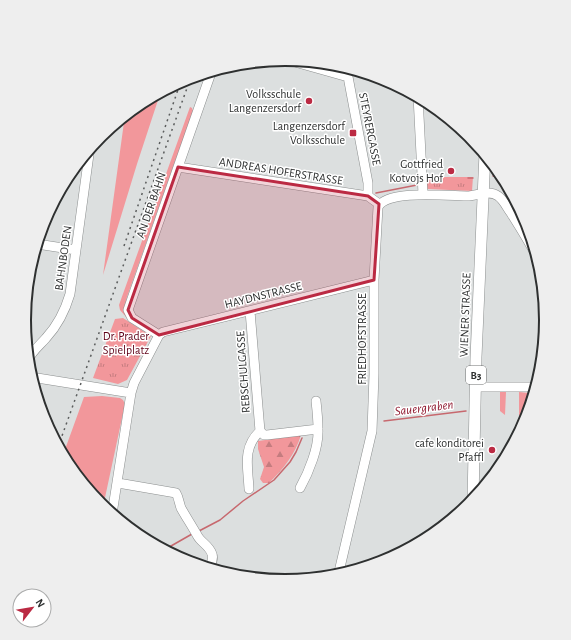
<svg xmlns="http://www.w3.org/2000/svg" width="571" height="640" font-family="'Alegreya Sans',sans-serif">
<defs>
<pattern id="forest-firs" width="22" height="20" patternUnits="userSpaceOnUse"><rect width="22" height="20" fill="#f2979b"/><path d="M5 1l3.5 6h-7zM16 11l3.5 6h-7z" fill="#c47c7f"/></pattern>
<pattern id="park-tufts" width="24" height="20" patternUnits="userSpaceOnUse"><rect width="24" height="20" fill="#f2979b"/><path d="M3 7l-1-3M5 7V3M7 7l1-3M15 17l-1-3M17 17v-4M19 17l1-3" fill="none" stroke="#c47c7f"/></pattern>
</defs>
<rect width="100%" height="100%" fill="#dcdfdf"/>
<path fill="#f2979b" d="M161,91L137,164L103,275L125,115L140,102Z
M190,107L192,108L193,111L127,297L125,306L126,317L120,310L119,305Z
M500,391L506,392L505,415L500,411Z
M519,392L529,393V415L526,423L519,422Z
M102,396L120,398L123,400L125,404L103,507L68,465L63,455L84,397Z"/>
<path fill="url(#forest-firs)" d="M301,435C295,455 283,469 269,483H263L260,479L264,467L258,449V441Z"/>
<path fill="url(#park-tufts)" d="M427,177H473L472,191L427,189Z
M123,318L151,336L127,380L118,384L93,378L115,319Z"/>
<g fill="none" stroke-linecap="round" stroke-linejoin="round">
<path stroke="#c7686e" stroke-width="1.5" d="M493,176L503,175
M468,178H473
M376,193L417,185
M384,421L466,411
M199,531L220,520L243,501L274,480L290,462L296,452L302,438
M164,550L192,534"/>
<g stroke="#8c8f8f" stroke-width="10">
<path id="minor" d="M284,59L348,77
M346,66L368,183V196
M418,96L423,194
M178,167L368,196L379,204
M37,244L76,250
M250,311L260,431L264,435H267L318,429
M159,335L132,318L128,310L212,70
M28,360C32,351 40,345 46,338C58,325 65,311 70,294L90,147
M31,377L131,393
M476,387H537
M118,483L176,493C179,498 179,503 181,508C186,517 192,526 197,535C201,543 209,545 212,554C214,559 211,564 209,569
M300,488C309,472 319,447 318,429C318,419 317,410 316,401
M249,489C248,467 242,448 260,431
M112,514L131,393L134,383L159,335L163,332L374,280
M338,576L372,431L374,374V280L378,207C387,189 450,196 469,196C478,195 490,190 498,196C504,200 507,208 511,213C521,229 532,246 540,263"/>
</g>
<g stroke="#8c8f8f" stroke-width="12">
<path id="major" d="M473,501L476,357L485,153"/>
</g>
<use href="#minor" stroke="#fff" stroke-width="9"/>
<use href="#major" stroke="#fff" stroke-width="11"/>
<path stroke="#5b5d5d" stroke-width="1.5" stroke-dasharray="2 4" stroke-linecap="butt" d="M124,246L181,81
M58,447L191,77"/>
</g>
<path fill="#bb2a43" fill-opacity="0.2" stroke="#bb2a43" stroke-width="3" stroke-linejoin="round" d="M178,167L368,196L379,204L374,280L159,335L132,318L128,310Z"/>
<g fill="#bb2a43" stroke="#fff" stroke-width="1.5">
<circle cx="309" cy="101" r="4"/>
<rect x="349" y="129" width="8" height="8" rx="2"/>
<circle cx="451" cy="171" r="4"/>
<circle cx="492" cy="450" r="4"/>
</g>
<g text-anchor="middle" stroke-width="3" stroke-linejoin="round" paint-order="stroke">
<rect fill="#fff" stroke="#6d6e6e" stroke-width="1" x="466" y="366" width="20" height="18" rx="3"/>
<g font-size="11" font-weight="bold" fill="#2e3030">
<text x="476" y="379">B3</text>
</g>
<g font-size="12" fill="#2e3030" stroke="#fff" text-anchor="end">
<text x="301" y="98">Volksschule<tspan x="301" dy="14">Langenzersdorf</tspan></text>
<text x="345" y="130">Langenzersdorf<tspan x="345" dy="14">Volksschule</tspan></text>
<text x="443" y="168">Gottfried<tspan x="443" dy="14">Kotvojs Hof</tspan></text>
<text x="484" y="447">cafe konditorei<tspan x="484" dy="14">Pfaffl</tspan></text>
</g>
<g font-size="12" fill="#2e3030" stroke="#fff">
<text transform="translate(370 129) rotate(79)" y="4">STEYRERGASSE</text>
<text transform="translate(281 171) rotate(9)" y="4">ANDREAS HOFERSTRASSE</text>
<text transform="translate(151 205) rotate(-71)" y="4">AN DER BAHN</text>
<text transform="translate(63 258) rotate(-82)" y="4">BAHNBODEN</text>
<text transform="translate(263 295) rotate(-14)" y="4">HAYDNSTRASSE</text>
<text transform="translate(465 315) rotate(-88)" y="4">WIENER STRASSE</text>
<text transform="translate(362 339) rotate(-90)" y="4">FRIEDHOFSTRASSE</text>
<text transform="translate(243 372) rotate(-94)" y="4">REBSCHULGASSE</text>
</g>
<g font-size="12" fill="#600319" stroke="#fff">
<text x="126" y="340">Dr. Prader<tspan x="126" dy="14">Spielplatz</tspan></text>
</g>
<g font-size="13" font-style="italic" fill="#901a30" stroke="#fff">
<text transform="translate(424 407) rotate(-7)" y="5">Sauergraben</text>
</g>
</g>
<path d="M0 0H571V640H0ZM31 320a254 254 0 1 1 508 0a254 254 0 1 1-508 0Z" fill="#eee" fill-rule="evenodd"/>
<path fill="none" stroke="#2e3030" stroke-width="2" d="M31 320a254 254 0 1 1 508 0a254 254 0 1 1-508 0Z"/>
<g transform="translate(32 608) rotate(59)"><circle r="19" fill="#ffffff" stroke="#abacac"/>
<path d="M0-3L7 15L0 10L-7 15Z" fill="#bb2a43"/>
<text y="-6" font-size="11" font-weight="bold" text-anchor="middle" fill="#2e3030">N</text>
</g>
</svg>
